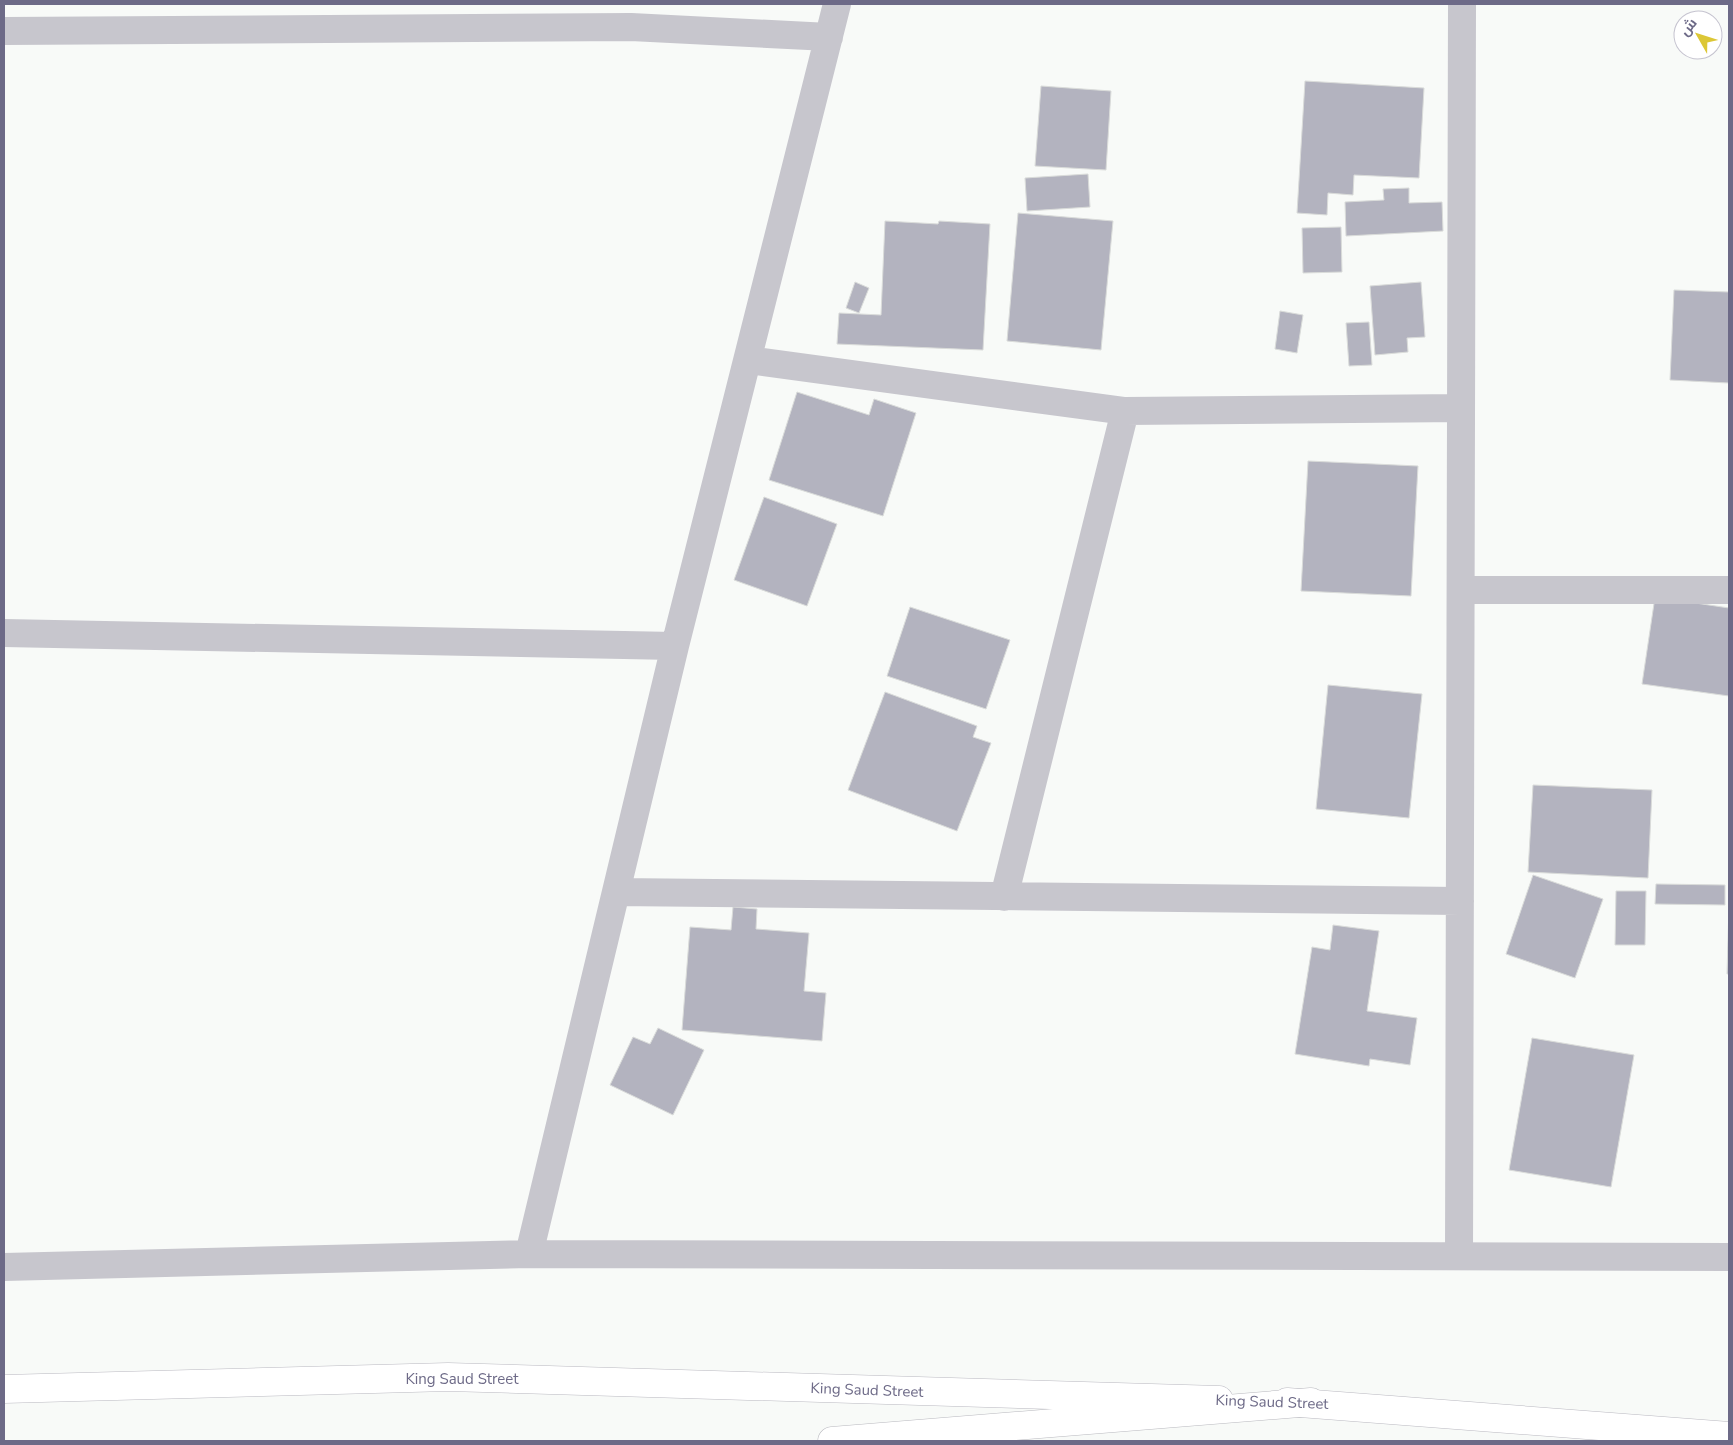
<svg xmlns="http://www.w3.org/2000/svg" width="1733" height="1445" font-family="'Nunito Sans',Cairo,sans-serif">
<rect width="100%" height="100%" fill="#f8faf8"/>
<path fill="#b3b3bf" stroke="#dadcda" d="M1305,81L1424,88L1419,178L1354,175L1353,195L1328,193L1327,215L1297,213Z
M1041,86L1111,91L1106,170L1035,166Z
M1088,174L1090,207L1027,211L1025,178Z
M1409,188V203L1442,202L1443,231L1346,236L1345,202L1384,200L1383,189Z
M1018,213L1113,221L1101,350L1007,341Z
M885,221L938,224L939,221L990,224L983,350L837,344L839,313L881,315Z
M1341,227L1342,272L1303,273L1302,228Z
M855,282L869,288L859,313L846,308Z
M1421,282L1425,337L1407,338L1408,352L1375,355L1370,286Z
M1674,290L1729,292V383L1670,380Z
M1280,311L1303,315L1297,353L1275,349Z
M1369,322L1372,365L1349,366L1346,323Z
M797,392L869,415L874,399L916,413L883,516L769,480Z
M1308,461L1418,466L1411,596L1301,591Z
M764,497L837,524L807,606L734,580Z
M1655,597L1729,608V696L1642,684Z
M910,607L1010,640L986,709L887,676Z
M1328,685L1422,694L1409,818L1316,809Z
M885,692L977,726L973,737L991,743L957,831L848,790Z
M1533,785L1652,790L1648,878L1528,872Z
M1533,875L1603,899L1575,978L1506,954Z
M1656,884L1725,885V905L1655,904Z
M1616,891H1646L1645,945H1615Z
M1729,906V974H1727Z
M733,907L757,909L756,929L809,933L804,991L826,993L822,1041L682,1030L690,927L731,930Z
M1333,925L1379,931L1367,1011L1417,1018L1410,1065L1370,1059L1369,1066L1295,1054L1312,947L1330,950Z
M658,1028L704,1050L673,1115L610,1085L633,1037L650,1044Z
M1532,1038L1634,1055L1611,1187L1509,1170Z"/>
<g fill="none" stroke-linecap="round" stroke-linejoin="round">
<g stroke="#bab9c1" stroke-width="29">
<path id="primary" d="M4,1389L448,1377L1219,1400
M1287,1402L1729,1436"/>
</g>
<g stroke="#b9b9bf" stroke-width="29">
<path id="motorway" d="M832,1441L1311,1402"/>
</g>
<path stroke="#c7c6cd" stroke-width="28" d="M4,31L631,27L829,37
M748,360L1125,411L1461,408
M1461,590H1729
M4,633L675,646
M616,892L1460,901
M1004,897L1125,411
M529,1254L675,646L837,4
M1459,1256L1462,4
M4,1267L529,1254L1729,1257"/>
<use href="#primary" stroke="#fff" stroke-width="28"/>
<use href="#motorway" stroke="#fff" stroke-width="28"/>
</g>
<g text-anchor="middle" stroke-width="5" stroke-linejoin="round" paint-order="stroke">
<g font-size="15" fill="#6d6a87" stroke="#fff">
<text x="462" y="1384">King Saud Street</text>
<text transform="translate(867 1390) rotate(2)" y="5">King Saud Street</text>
<text transform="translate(1272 1402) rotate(2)" y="5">King Saud Street</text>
</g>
</g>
<rect width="1733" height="1445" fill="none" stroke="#6d6a87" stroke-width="10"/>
<g transform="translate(1698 35) rotate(309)"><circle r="24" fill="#ffffff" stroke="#c5c3cf"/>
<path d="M0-4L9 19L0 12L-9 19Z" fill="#dcc736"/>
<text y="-8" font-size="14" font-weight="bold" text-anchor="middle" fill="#6d6a87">ش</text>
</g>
</svg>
